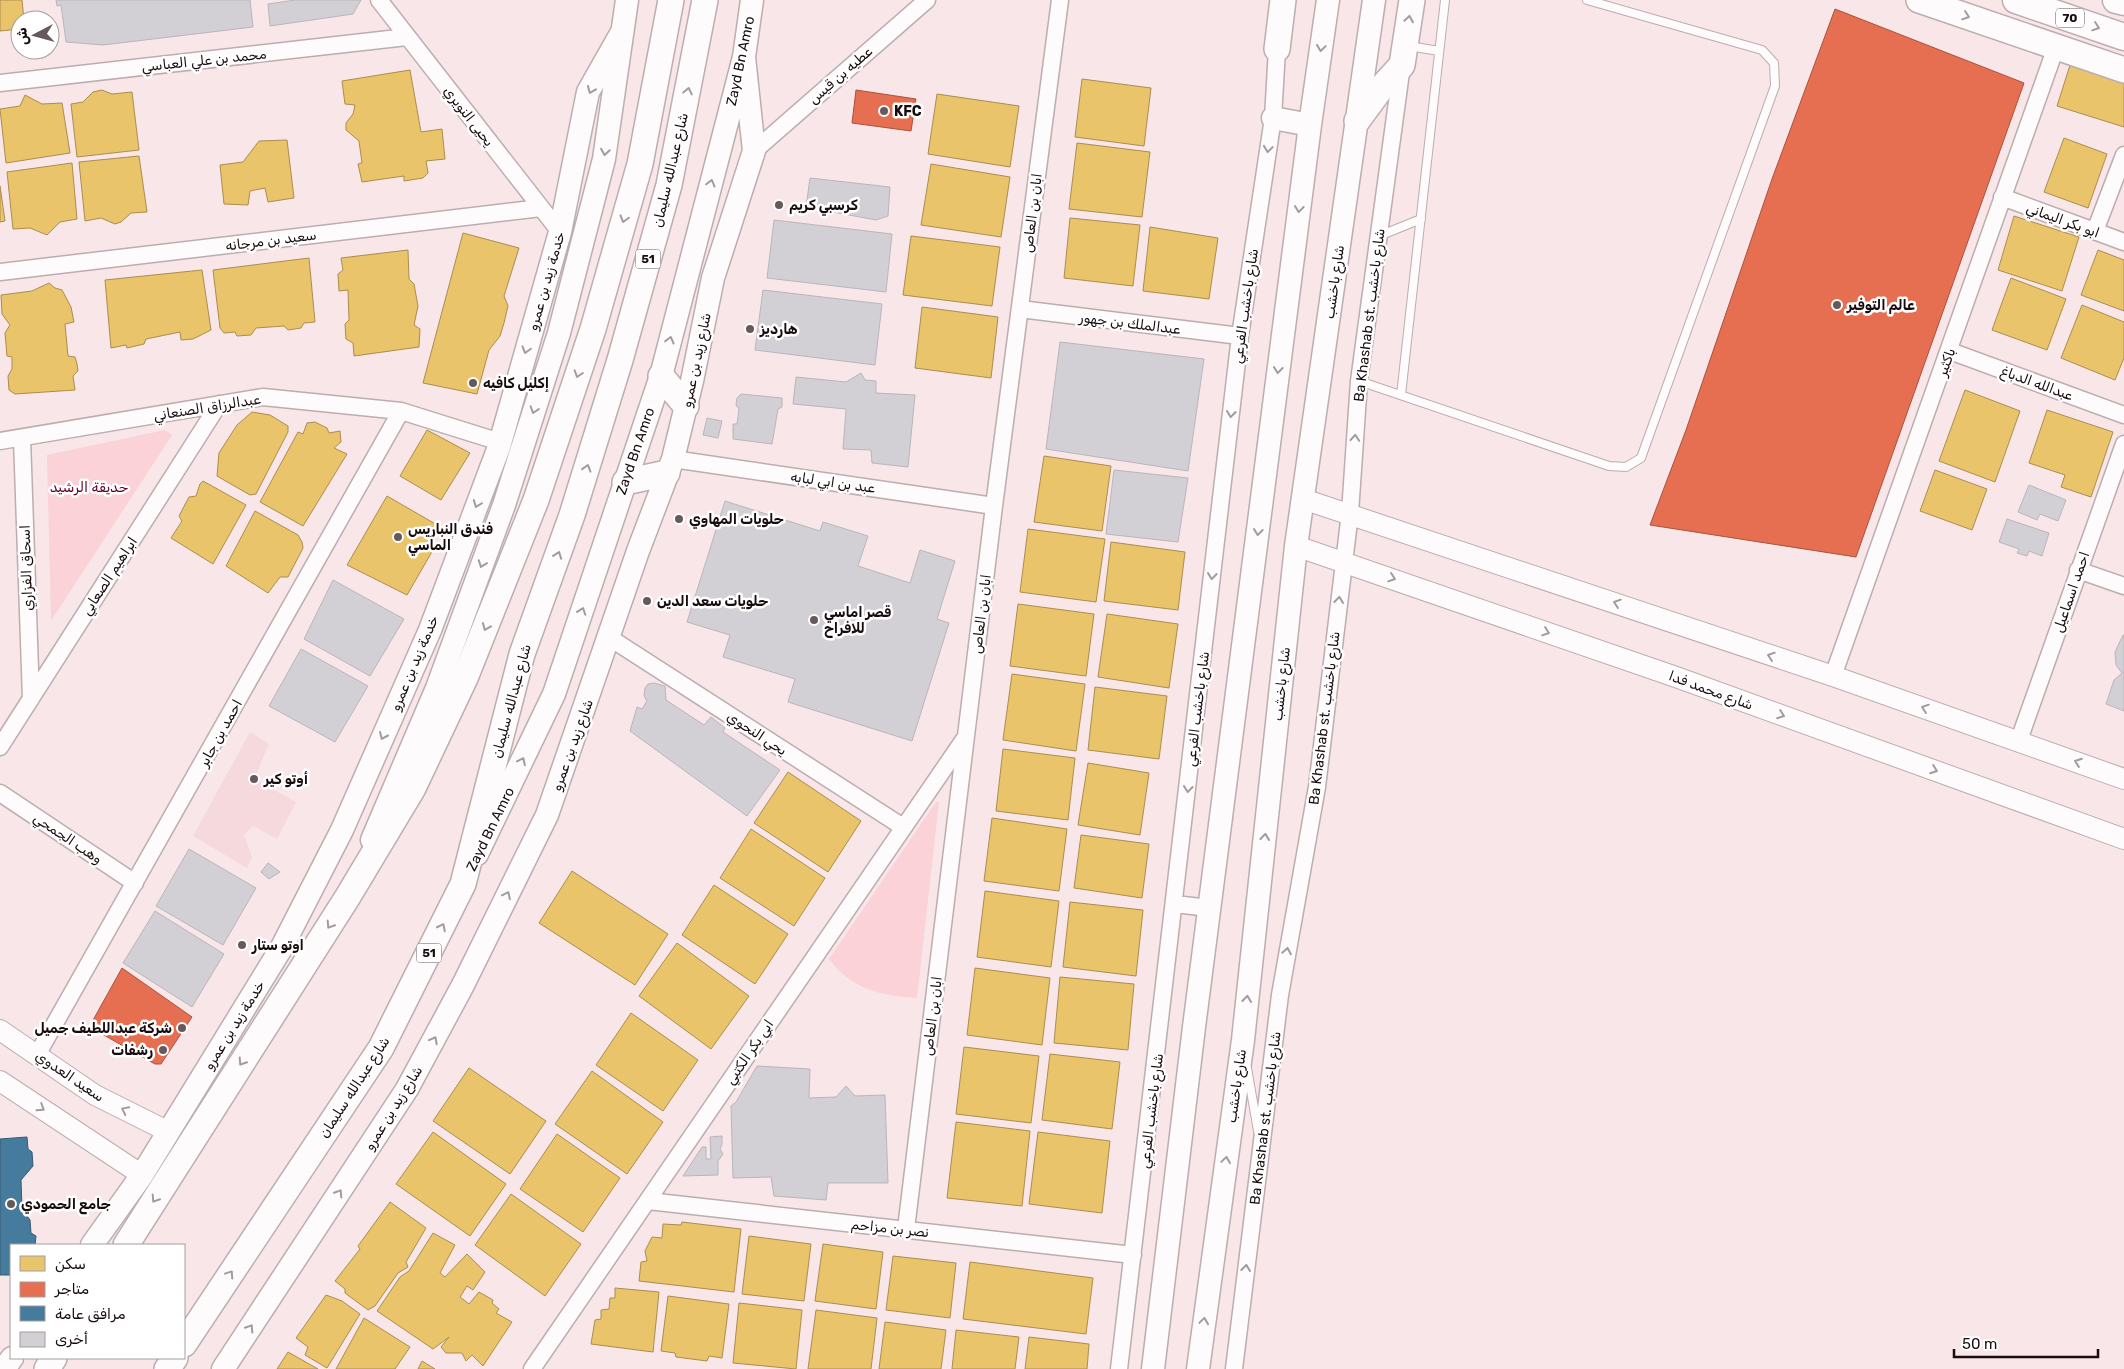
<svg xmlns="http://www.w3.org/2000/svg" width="2124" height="1369" font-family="Rubik,'Noto Sans Arabic',sans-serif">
<rect width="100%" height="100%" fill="#f8e6e9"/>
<path fill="#f6d9dd" d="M250,732L269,744L254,779L296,802L277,839L253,826L244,835L252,857L247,868L193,836Z"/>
<path fill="#fad2d8" d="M165,430L172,435L51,621L47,455Z
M936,802H939L917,998C881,996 851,989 829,959Z"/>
<path fill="#e9c46a" stroke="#ab8d4e" d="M0,0H22L24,20H20V29L0,31Z
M2071,62L2124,79V127L2057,106Z
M410,70L421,132L442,129L445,159L426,161L428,173L423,178L404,181V176L362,182L358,164L362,163L359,141L346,130V123L353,114L355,105L345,104L342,81Z
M1082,79L1151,88L1144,146L1075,137Z
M102,90L112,94L132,92L139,150L77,157L71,104L83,102L93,92Z
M937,94L1019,106L1010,167L928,154Z
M25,95L42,104L62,103L70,153L6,163L0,109L20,106Z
M2064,138L2107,154L2088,208L2044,192Z
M287,140L294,198L268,202L265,188L250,191L248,205L224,204L220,165L243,162L259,141Z
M1077,143L1150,152L1142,217L1069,209Z
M139,156L147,212L131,213L121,222L115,224L101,218L85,221L79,162Z
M72,163L77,219L60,222L47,235L30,228L13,229L7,172Z
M931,164L1010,177L1001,237L921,225Z
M0,186L5,221L0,222Z
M2014,216L2079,237L2062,291L1998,270Z
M1070,218L1140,225L1133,286L1064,278Z
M1150,227L1218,238L1209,299L1143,291Z
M463,233L519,248L504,296L508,306L504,323L500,336L489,350L477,394L423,383Z
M911,236L1000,247L992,306L903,295Z
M408,250L409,279L414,284L418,306L414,325L420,329L419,347L354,356L353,343L346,339L345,324L349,320L348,290L339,291L338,274L343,270L341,258Z
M2098,250L2124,260V311L2081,295Z
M309,258L315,322L304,323L301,328L288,330L284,326L256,328L251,335L237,336L235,332L224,333L220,328L213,270Z
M202,270L211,330L193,339L181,340L180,332L146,339L144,344L127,348L126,345L111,348L105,280Z
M2011,278L2066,299L2047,350L1992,330Z
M49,283L55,288L62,290L71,307L74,322L65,324L68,356L75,357L77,364L78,371L73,376L75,390L15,394L9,390L8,376L12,369V357L7,356L5,333L10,325L2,314L1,295L32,291Z
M2082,305L2124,322V358L2115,380L2061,358Z
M922,307L998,317L991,378L915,368Z
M1965,390L2020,411L1995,482L1939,461Z
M2047,410L2113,432L2091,497L2061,487L2065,475L2029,463Z
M252,412L270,415L288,426V432L256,494L250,495L217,476L219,453L237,425Z
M315,422L327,428L329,433L340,431L341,442L334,448L347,454L303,526L260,502L298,432L303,434L307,423Z
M427,430L470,453L441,500L400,476Z
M1044,456L1111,466L1102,531L1034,522Z
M1935,470L1987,489L1972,530L1920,511Z
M203,481L246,505L213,564L171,538L182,521L179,516L189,497L196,496L200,484Z
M387,496L439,526L427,548L433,550L407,595L347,565Z
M255,511L298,535L302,542L303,548L288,577H280L268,593L226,566Z
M1028,529L1105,539L1096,602L1020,592Z
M1111,542L1185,552L1178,610L1104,601Z
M1018,604L1094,614L1086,676L1010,666Z
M1107,614L1178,624L1169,688L1098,677Z
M1012,674L1085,684L1076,751L1003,740Z
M1095,687L1167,696L1159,759L1088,750Z
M1003,749L1075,758L1068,820L996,811Z
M1088,763L1149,773L1140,835L1078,825Z
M788,772L861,821L828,872L754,823Z
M992,818L1067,829L1059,891L984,881Z
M751,829L825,878L794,926L720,878Z
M1081,835L1149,844L1142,898L1074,888Z
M572,871L668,934L635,985L539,923Z
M714,885L788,934L755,984L682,935Z
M985,891L1059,901L1051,967L977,957Z
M1070,902L1143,910L1136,976L1063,967Z
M677,943L749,996L711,1049L639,996Z
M975,968L1050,978L1042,1045L967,1035Z
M1060,977L1134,984L1128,1050L1054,1043Z
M631,1013L698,1060L663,1111L596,1065Z
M964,1047L1039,1056L1031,1123L956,1114Z
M1050,1054L1120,1062L1112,1129L1042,1120Z
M469,1068L546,1121L510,1174L433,1121Z
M592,1071L663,1122L627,1174L555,1124Z
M956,1122L1030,1131L1022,1206L947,1198Z
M433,1132L506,1184L470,1236L396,1184Z
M1038,1132L1110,1141L1102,1213L1029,1204Z
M557,1134L620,1178L583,1232L520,1189Z
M511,1194L581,1244L545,1296L475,1245Z
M390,1202L426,1228L406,1262L408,1267L398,1273L375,1306L368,1310L345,1293V1289L335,1281L360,1249L358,1246Z
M682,1222L741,1229L734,1292L639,1281L641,1262L647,1261L645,1251L652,1237L662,1238L663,1224L681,1225Z
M433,1233L455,1245L440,1273L445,1277L467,1254L485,1272L473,1290L467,1286L460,1297L469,1304L479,1292L493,1300L492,1303L499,1309L496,1313L512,1322L483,1366L472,1355L466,1361L462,1353H446L441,1347L449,1337L433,1349L377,1311L400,1277L409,1271Z
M749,1236L811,1244L804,1301L742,1294Z
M823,1244L883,1252L876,1309L815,1301Z
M893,1256L956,1263L950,1318L886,1310Z
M970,1262L1093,1278L1086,1334L963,1319Z
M615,1288L659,1292L653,1352L591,1344L595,1320L601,1319V1310L609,1309L610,1298H615Z
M326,1295L342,1301L360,1314L327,1368L305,1355L308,1347L296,1338Z
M668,1296L729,1304L722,1358L709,1356L707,1361L676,1357L675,1353L661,1351Z
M739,1303L802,1310L796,1369L733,1363Z
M816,1310L877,1318L871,1369H808Z
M364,1318L410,1347L395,1369H336Z
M885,1322L946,1330L941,1369H879Z
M956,1330L1019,1337L1015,1369H952Z
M1029,1337L1089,1344L1087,1369H1025Z
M288,1352L318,1369H277Z
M422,1361L435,1369H418Z"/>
<path fill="#e76f51" stroke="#a9513d" d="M1835,9L2024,83L1856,557L1650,525L1686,430L1772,179Z
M856,90L916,99L911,131L852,123Z
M122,968L192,1017L161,1064H155L95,1030L92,1022Z"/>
<path fill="#457b9d" stroke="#385a72" d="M27,1137L28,1149L32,1152L33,1166L21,1180L22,1209L30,1220L31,1233L36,1236L35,1245H11V1275H0V1139Z"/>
<path fill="#d2cfd5" stroke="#b9b6bb" d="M56,0H250L253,27L103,45L66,42L61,5L57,6Z
M295,0H361L353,14L270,26L268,4Z
M810,178L890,187L888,216L876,220L806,207Z
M774,220L892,234L886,292L767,278Z
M763,290L882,304L875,365L755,350Z
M1060,342L1204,359L1188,471L1046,449Z
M861,373L865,380L876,381V393L915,395L908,467L872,463L871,450L843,449L846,409L793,404L796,377L846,382Z
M741,394L782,398V407L778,409L772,444L733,439V424H737L739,409L736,405L737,398Z
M707,418L722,421L718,438L703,435Z
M1114,470L1188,478L1178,542L1106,534Z
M2029,485L2066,500L2058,521L2040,514L2037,520L2018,512Z
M725,501L820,531L823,522L868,536L858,566L910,583L920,550L955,561L937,619L949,623L912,741L788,702L795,679L723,657L730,635L687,622Z
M2007,519L2049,533L2042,556L2029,551L2027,556L2017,553L2019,549L1999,542Z
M333,580L404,619L370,676L304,639Z
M2123,635H2124V711L2106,704L2114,680L2122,673L2116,665L2115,652Z
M301,649L368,686L335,742L269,706Z
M654,683L665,686L666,700L704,725L711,717L725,728L723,732L780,770L747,816L630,731L637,707L642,709L647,701L644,696L645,688L648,684Z
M189,849L256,888L223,945L156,906Z
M268,863L280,872L269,879L261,872Z
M155,911L224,954L192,1007L123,963Z
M757,1066L810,1069L809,1098L836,1097L846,1086L855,1096L885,1095L888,1183H828L826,1200L774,1196L771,1177L733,1178L731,1106L736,1102Z
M722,1136V1144L720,1149L723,1154L718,1161V1175L683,1176L702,1147H706V1159H711L710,1137Z"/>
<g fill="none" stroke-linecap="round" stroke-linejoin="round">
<g stroke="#bcadaf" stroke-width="10">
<path id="service" d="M1409,46L1439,51
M1379,236L1421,219
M1359,381L1609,466L1626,467L1641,458L1775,86L1774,63L1762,50L1587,0
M1401,395L1445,0
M1247,1068L1258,1131"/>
</g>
<g stroke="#bcadaf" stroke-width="19">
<path id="minor" d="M379,0L560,232
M0,83L407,37
M754,151L927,0
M2002,197L2124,242
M2095,231L2124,155
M0,272L541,208
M1020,309L1240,336
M1950,351L2124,415
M22,438L31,699
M0,441L263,397L401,411L500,442
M673,459L994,506
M2078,570L2124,586
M610,638L903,827
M1833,676L2056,47
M2019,740L2124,444
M0,747L219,404
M0,793L135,883
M1175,904L1209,908
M37,1055L401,411
M648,1201L1133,1255
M906,1229L994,506L1060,0
M532,1369L965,738
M1119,1369L1240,336L1273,118L1277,49
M1234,1369L1280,995L1317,787L1350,513L1359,381L1402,65"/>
</g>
<g stroke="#bcadaf" stroke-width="22">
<path id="tertiary" d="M1303,499L1833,676L2124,779
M1296,546L1676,677L2124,839
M0,1030L95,1095L169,1132
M0,1081L142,1175"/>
</g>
<g stroke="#bcadaf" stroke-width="25">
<path id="secondary" d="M1273,118L1310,125
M372,840L437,688L504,505L559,333L604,159L627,0
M477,854L554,694L661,376L744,57L752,0
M92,1245L142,1175L282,947L342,830L430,630L499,447L560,232L588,92L622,32
M4,1369L12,1358
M223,1369L407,1089L463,985L547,815L638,551L673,459L692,381L713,278L754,151L744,57
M1153,1369L1194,1027L1310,125L1328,0
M1198,1369L1243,1040L1296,546L1374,0"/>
</g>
<g stroke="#bcadaf" stroke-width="28">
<path id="primary" d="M1919,0L2124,70
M1277,49L1283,0
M1357,121L1382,87L1402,65L1412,0
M661,376L686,406
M625,482L667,473
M126,1245L347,898L413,788L465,678L536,500L593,329L640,164L671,0
M184,1344L381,1048L463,884L522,654L572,515L620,360L669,185L705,0
M47,1369L54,1358
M167,1369L175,1358"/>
</g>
<g stroke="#bcadaf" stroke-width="29">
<path id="trunk" d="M2016,0L2124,37
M2116,0L2124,2"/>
</g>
<use href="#service" stroke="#fefbfc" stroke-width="8"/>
<use href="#minor" stroke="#fefbfc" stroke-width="16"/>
<use href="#tertiary" stroke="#fefbfc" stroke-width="20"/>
<use href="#secondary" stroke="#fefbfc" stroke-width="22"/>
<use href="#primary" stroke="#fefbfc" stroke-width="25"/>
<use href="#trunk" stroke="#fefbfc" stroke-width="26"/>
</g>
<defs><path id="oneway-chevron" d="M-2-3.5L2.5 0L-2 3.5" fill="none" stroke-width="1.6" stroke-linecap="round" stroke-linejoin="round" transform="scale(1.25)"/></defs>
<g stroke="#a29b9d">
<use href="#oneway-chevron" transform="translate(1966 16) rotate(19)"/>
<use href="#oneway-chevron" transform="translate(1409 19) rotate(-81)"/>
<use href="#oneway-chevron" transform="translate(2096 27) rotate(19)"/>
<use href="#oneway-chevron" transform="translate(1321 48) rotate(98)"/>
<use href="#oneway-chevron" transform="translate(591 90) rotate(113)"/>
<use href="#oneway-chevron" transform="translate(688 91) rotate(-78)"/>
<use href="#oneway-chevron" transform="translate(1268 149) rotate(98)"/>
<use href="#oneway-chevron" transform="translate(605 152) rotate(99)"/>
<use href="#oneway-chevron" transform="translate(711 183) rotate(-75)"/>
<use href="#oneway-chevron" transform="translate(1299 209) rotate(97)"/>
<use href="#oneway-chevron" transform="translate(624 219) rotate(106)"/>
<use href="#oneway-chevron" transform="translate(670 340) rotate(-75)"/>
<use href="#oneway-chevron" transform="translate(526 350) rotate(106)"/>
<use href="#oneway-chevron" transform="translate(1278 370) rotate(97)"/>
<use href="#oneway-chevron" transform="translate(578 374) rotate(108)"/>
<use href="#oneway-chevron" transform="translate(534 410) rotate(108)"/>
<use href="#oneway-chevron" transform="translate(1231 414) rotate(97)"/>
<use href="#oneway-chevron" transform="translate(1355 438) rotate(-86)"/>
<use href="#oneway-chevron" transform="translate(587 468) rotate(-73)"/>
<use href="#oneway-chevron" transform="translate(477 504) rotate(111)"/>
<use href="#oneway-chevron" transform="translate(1258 532) rotate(97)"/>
<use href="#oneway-chevron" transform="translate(558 555) rotate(-70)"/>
<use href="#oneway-chevron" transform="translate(482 564) rotate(110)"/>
<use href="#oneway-chevron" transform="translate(1212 576) rotate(97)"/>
<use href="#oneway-chevron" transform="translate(1392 578) rotate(19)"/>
<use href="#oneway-chevron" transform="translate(1339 600) rotate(-84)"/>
<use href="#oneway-chevron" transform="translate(1617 603) rotate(-161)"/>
<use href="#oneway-chevron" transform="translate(582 611) rotate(-71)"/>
<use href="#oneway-chevron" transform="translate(486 627) rotate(112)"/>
<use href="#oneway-chevron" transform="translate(1546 632) rotate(19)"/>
<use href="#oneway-chevron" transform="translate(1771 656) rotate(-161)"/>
<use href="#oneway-chevron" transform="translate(1925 708) rotate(-161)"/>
<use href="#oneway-chevron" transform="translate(1781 715) rotate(20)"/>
<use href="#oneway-chevron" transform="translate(383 736) rotate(114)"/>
<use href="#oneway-chevron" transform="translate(522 761) rotate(-64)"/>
<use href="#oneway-chevron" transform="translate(2078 762) rotate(-160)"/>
<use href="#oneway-chevron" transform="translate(1934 770) rotate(20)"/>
<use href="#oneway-chevron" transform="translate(1188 789) rotate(97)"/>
<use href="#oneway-chevron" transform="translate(1265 837) rotate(-84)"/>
<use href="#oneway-chevron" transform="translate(507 895) rotate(-64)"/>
<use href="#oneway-chevron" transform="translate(330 925) rotate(123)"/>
<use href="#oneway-chevron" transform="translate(442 927) rotate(-63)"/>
<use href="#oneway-chevron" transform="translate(1287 951) rotate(-80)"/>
<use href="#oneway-chevron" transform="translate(1247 999) rotate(-84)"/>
<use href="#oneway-chevron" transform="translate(434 1040) rotate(-62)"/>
<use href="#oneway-chevron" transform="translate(242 1062) rotate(123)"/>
<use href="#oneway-chevron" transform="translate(41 1108) rotate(33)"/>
<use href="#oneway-chevron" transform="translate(125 1110) rotate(-154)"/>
<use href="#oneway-chevron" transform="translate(1226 1160) rotate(-82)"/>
<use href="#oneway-chevron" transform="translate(339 1193) rotate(-57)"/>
<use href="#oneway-chevron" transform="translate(155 1199) rotate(123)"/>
<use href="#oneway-chevron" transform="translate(1246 1268) rotate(-83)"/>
<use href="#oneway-chevron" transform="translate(230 1274) rotate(-56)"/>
<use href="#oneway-chevron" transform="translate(1204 1321) rotate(-82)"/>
<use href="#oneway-chevron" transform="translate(250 1328) rotate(-57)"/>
</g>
<g fill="#67585b" stroke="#fff" stroke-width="2">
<circle cx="884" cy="111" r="5"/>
<circle cx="779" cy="205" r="5"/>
<circle cx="1837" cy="305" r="5"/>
<circle cx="750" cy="329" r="5"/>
<circle cx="473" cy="383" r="5"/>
<circle cx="679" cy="519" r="5"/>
<circle cx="398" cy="537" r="5"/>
<circle cx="647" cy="601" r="5"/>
<circle cx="814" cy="620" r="5"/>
<circle cx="254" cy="779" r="5"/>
<circle cx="242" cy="945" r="5"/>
<circle cx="182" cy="1028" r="5"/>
<circle cx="163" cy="1050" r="5"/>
<circle cx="11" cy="1204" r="5"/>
</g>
<g text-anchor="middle" stroke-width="5" stroke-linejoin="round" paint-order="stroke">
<g fill="#fff" stroke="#5e5556" stroke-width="1">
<rect x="2056" y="8.5" width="28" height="19" rx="4"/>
<rect x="635.5" y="249.5" width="25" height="19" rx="4"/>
<rect x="416.5" y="943.5" width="25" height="19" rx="4"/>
</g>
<g font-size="12" font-weight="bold" fill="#190c0e">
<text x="2070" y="22">70</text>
<text x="648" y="263">51</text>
<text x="429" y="957">51</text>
</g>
<g font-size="14" fill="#190c0e" stroke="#fff">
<text transform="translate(204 60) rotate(-6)" y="5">محمد بن علي العباسي</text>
<text transform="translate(740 61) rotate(-78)" y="5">Zayd Bn Amro</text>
<text transform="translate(840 75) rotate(-41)" y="5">عطيه بن قيس</text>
<text transform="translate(469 116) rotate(52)" y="5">يحيى النويري</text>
<text transform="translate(670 170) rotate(-77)" y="5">شارع عبدالله سليمان</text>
<text transform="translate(1032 213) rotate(-83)" y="5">ابان بن العاص</text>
<text transform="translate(2063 220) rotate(20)" y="5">ابو بكر اليماني</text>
<text transform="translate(271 240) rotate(-7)" y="5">سعيد بن مرجانه</text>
<text transform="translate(546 281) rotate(-74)" y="5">خدمة زيد بن عمرو</text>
<text transform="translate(1334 282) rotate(-82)" y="5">شارع باخشب</text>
<text transform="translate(1245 306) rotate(-82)" y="5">شارع باخشب الفرعي</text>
<text transform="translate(1369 315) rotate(-83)" y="5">Ba Khashab st. شارع باخشب</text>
<text transform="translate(1130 323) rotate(7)" y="5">عبدالملك بن جهور</text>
<text transform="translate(696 360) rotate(-78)" y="5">شارع زيد بن عمرو</text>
<text transform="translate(1946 362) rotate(-70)" y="5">باكثير</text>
<text transform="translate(2037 383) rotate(20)" y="5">عبدالله الدباغ</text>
<text transform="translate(207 407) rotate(-9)" y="5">عبدالرزاق الصنعاني</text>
<text transform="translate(635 451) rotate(-71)" y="5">Zayd Bn Amro</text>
<text transform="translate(833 482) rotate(8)" y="5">عبد بن ابي لبابه</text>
<text transform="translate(26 568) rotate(-92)" y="5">اسحاق الفزاري</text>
<text transform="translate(109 576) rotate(-57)" y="5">ابراهيم الصعابي</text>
<text transform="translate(2071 592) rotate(-71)" y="5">احمد اسماعيل</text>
<text transform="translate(981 614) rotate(-83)" y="5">ابان بن العاص</text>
<text transform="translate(414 663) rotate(-67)" y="5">خدمة زيد بن عمرو</text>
<text transform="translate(1281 684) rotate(-84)" y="5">شارع باخشب</text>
<text transform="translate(1711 690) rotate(20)" y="5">شارع محمد فدا</text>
<text transform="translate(511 701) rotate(-75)" y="5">شارع عبدالله سليمان</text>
<text transform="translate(1197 709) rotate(-83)" y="5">شارع باخشب الفرعي</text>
<text transform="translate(1324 718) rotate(-83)" y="5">Ba Khashab st. شارع باخشب</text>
<text transform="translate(220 733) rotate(-61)" y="5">احمد بن جابر</text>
<text transform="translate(757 733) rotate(33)" y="5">يحي النحوي</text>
<text transform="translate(572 745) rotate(-70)" y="5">شارع زيد بن عمرو</text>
<text transform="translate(490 829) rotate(-64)" y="5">Zayd Bn Amro</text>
<text transform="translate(68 838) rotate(34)" y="5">وهب الجمحي</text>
<text transform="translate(932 1016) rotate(-83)" y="5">ابان بن العاص</text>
<text transform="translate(234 1025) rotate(-58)" y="5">خدمة زيد بن عمرو</text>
<text transform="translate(749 1052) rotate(-56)" y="5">ابي بكر الكتبي</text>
<text transform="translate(70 1076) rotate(34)" y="5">سعيد العدوي</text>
<text transform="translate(1236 1086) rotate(-82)" y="5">شارع باخشب</text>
<text transform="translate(354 1087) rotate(-57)" y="5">شارع عبدالله سليمان</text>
<text transform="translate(393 1108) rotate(-58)" y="5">شارع زيد بن عمرو</text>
<text transform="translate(1151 1111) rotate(-83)" y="5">شارع باخشب الفرعي</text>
<text transform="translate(1265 1118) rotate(-83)" y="5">Ba Khashab st. شارع باخشب</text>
<text transform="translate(890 1228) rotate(6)" y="5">نصر بن مزاحم</text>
</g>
<g font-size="14" font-weight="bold" fill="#190c0e" stroke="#fff" text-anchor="start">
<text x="894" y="116">KFC</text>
<text x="789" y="210">كرسبي كريم</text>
<text x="1847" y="310">عالم التوفير</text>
<text x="760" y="334">هارديز</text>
<text x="483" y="388">إكليل كافيه</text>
<text x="689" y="524">حلويات المهاوي</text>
<text x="408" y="534">فندق النباريس<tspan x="408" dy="16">الماسي</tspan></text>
<text x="657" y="606">حلويات سعد الدين</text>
<text x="824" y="617">قصر اماسي<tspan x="824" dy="16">للافراح</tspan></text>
<text x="264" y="784">أوتو كير</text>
<text x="252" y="950">اوتو ستار</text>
<text x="172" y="1033" text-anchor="end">شركة عبداللطيف جميل</text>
<text x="153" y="1055" text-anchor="end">رشفات</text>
<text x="21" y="1209">جامع الحمودي</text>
</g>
<g font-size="14" fill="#5b0021" stroke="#fff">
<text x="89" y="492">حديقة الرشيد</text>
</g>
</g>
<rect x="10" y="1244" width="175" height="115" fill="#ffffff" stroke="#a39e9f"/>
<rect x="20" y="1256" width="25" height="15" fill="#e9c46a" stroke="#a39e9f"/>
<text x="55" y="1269" font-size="15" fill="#190c0e">سكن</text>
<rect x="20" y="1282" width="25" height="15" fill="#e76f51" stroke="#a39e9f"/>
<text x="55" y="1294" font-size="15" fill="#190c0e">متاجر</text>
<rect x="20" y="1306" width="25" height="15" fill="#457b9d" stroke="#a39e9f"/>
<text x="55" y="1319" font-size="15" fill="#190c0e">مرافق عامة</text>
<rect x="20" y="1332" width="25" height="15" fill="#d2cfd5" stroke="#a39e9f"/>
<text x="55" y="1344" font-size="15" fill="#190c0e">أخرى</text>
<g transform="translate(35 35) rotate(264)"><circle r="24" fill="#ffffff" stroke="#a39e9f"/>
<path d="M0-4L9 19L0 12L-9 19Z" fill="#67585b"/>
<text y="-8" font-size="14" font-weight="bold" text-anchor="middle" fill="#190c0e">ش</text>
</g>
<path d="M1954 1349v8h144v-8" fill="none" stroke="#190c0e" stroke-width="2.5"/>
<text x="1962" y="1349" font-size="15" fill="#190c0e" stroke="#ffffff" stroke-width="4" paint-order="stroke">50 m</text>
</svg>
